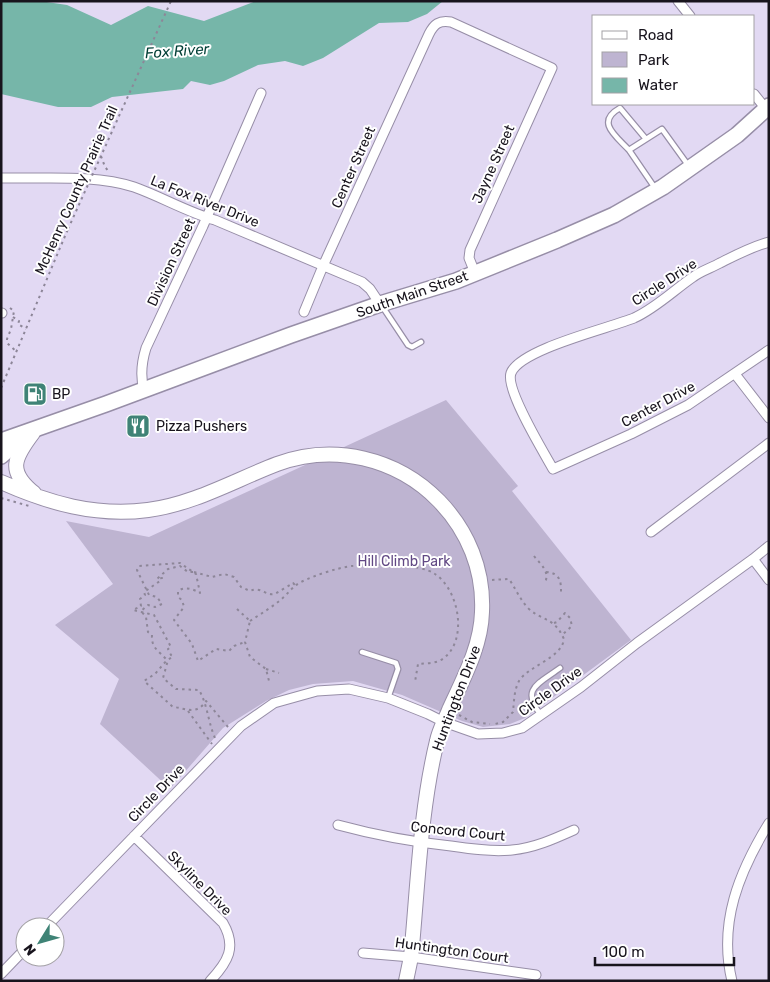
<svg xmlns="http://www.w3.org/2000/svg" width="770" height="982" font-family="Rubik,sans-serif">
<rect width="100%" height="100%" fill="#e2d9f3"/>
<path fill="#beb4d1" d="M446,400L518,486L512,491L631,640L525,718L510,724L483,727L462,721L402,695L353,681L313,684L289,690L266,701L223,728L170,789L100,724L119,679L55,625L113,584L66,521L149,537Z"/>
<path fill="#76b6a9" d="M1,1H40L67,5L111,25L148,6L204,21L256,1H443L427,14L408,22L379,23L323,58L303,66L285,61L258,65L224,81L210,85L191,81L183,89L112,97L91,107H58L1,94Z"/>
<g fill="none" stroke-linecap="round" stroke-linejoin="round">
<g stroke="#978ea7" stroke-width="7">
<path id="lane" d="M629,150C616,136 595,122 620,108L646,139
M655,188L629,150L662,129L688,165
M382,306L408,345L412,347L421,342
M362,652L396,663L398,669L388,698
M541,715C520,689 538,684 560,668"/>
</g>
<g stroke="#978ea7" stroke-width="11">
<path id="street" d="M678,1L690,16
M754,94L766,109
M1,178C42,179 96,174 134,187C162,197 187,212 215,220L362,282L370,289L380,304
M769,242C751,247 736,255 720,263C711,268 701,271 693,277C674,290 656,308 634,318C610,328 520,349 511,373C505,389 543,451 553,469L631,434L688,405L769,350
M304,312L323,266L429,34C434,24 439,20 451,22L552,68L470,250L469,258L475,273
M1,313H2
M735,374L769,418
M144,390C140,376 142,361 146,348L203,226L261,93
M651,532L769,443
M753,559L769,580
M338,825C375,835 412,842 451,846C471,849 492,852 512,850C534,848 554,839 574,830
M134,836L223,923C237,947 228,962 210,981
M46,927L241,726L274,703L317,691L349,689L388,698L428,714L444,722L478,734L503,733L522,728L581,687L637,643L753,559L769,546
M363,953L411,957L536,975
M1,974L25,949
M732,981C718,923 739,872 769,823"/>
</g>
<g stroke="#978ea7" stroke-width="16">
<path id="secondary" d="M33,433C14,458 7,471 34,493
M1,482C48,503 96,517 148,510C194,504 235,480 277,464C334,443 397,458 439,501C468,531 484,570 482,612C481,647 463,679 449,710C445,720 439,730 437,741C420,811 418,885 411,957L406,981"/>
</g>
<g stroke="#978ea7" stroke-width="18">
<path id="primary" d="M1,441L106,404L291,335L380,304L456,281L557,240L614,215L663,187L737,135L769,106
M1,456L26,434"/>
</g>
<path stroke="#8d8698" stroke-width="2" stroke-dasharray="2.5 4" stroke-linecap="butt" d="M101,156L105,167L110,173
M10,308L14,311L11,329L7,339V343L17,352
M13,317L19,321L18,324L26,329
M1,388L68,229
M1,498L29,506
M534,556C541,565 550,571 545,583
M193,572H188L180,566L168,569L157,579L162,578L160,581L144,592L145,595L140,599L141,606L133,610L154,615L171,647L168,649L171,655L173,656L168,660L163,678L176,689L199,690C208,705 208,724 216,740
M194,572L212,577L224,574L234,577L241,587L250,591C261,586 266,596 274,594C277,593 290,585 293,583L295,585
M546,572C562,573 561,584 561,595
M492,580L509,579C516,589 520,600 529,609C544,622 554,617 564,639C562,658 528,666 519,681C514,690 514,702 513,712L503,722L495,724
M237,609L250,621L245,642L250,657L266,669L269,681
M250,621C262,613 274,606 284,597C288,593 291,589 295,586C304,578 340,567 352,566C371,564 420,563 435,574C459,590 468,639 444,658C437,664 426,663 418,664L415,682
M554,623L557,622L565,613L570,618L572,626L562,635
M266,669L279,673
M188,711L212,744
M459,715L472,722L490,724
M228,727L206,701C196,716 186,708 173,707L144,681L155,674L167,660C159,651 151,648 152,635L148,632L146,617L141,611L148,605L155,607L162,604L157,597L149,595L137,570L139,566L180,563L196,574L200,593C193,589 185,586 178,591V597L182,600L184,607L174,620L192,644L198,661L216,649L229,651L234,646L245,642"/>
<use href="#lane" stroke="#fff" stroke-width="4.5"/>
<use href="#street" stroke="#fff" stroke-width="9"/>
<use href="#secondary" stroke="#fff" stroke-width="14"/>
<use href="#primary" stroke="#fff" stroke-width="15"/>
<path stroke="#8d8698" stroke-width="2" stroke-dasharray="2.5 4" stroke-linecap="butt" d="M68,229L171,1"/>
</g>
<defs>
<g id="fuel-square" transform="scale(1.25)"><rect x="-9" y="-9" width="18" height="18" rx="4" fill="#3f8376" stroke="#fff"/><path d="M-5.5-6h7V0h2V4h1.3V-2.5L3-4.5l.8-.8L6-3V5H2.5V1h-1V6h-7ZM-4.2-4.7v3.2H.2V-4.7Z" fill="#fff"/></g>
<g id="restaurant-square" transform="scale(1.25)"><rect x="-9" y="-9" width="18" height="18" rx="4" fill="#3f8376" stroke="#fff"/><path d="M-5-6h1v4h1v-4h1v4h1v-4h1v5L-1.5 .5V6h-2V.5L-5-1ZM5-6V6H3V1.5H1.5Q1.5-4 5-6Z" fill="#fff"/></g>
</defs>
<g fill-rule="evenodd">
<use href="#fuel-square" x="35" y="394"/>
<use href="#restaurant-square" x="138" y="426"/>
</g>
<g text-anchor="middle" stroke-width="4" stroke-linejoin="round" paint-order="stroke">
<g font-size="14" fill="#18141d" stroke="#fff">
<text transform="translate(493 164) rotate(-66)" y="5">Jayne Street</text>
<text transform="translate(353 167) rotate(-66)" y="5">Center Street</text>
<text transform="translate(76 190) rotate(-66)" y="5">McHenry County Prairie Trail</text>
<text transform="translate(205 201) rotate(22)" y="5">La Fox River Drive</text>
<text transform="translate(171 262) rotate(-65)" y="5">Division Street</text>
<text transform="translate(664 282) rotate(-33)" y="5">Circle Drive</text>
<text transform="translate(412 294) rotate(-19)" y="5">South Main Street</text>
<text transform="translate(658 404) rotate(-28)" y="5">Center Drive</text>
<text transform="translate(550 691) rotate(-36)" y="5">Circle Drive</text>
<text transform="translate(456 698) rotate(-69)" y="5">Huntington Drive</text>
<text transform="translate(156 793) rotate(-46)" y="5">Circle Drive</text>
<text transform="translate(458 831) rotate(6)" y="5">Concord Court</text>
<text transform="translate(200 883) rotate(45)" y="5">Skyline Drive</text>
<text transform="translate(452 950) rotate(8)" y="5">Huntington Court</text>
</g>
<g font-size="14" fill="#18141d" stroke="#fff" text-anchor="start">
<text x="52" y="399">BP</text>
<text x="156" y="431">Pizza Pushers</text>
</g>
<g font-size="14" fill="#614884" stroke="#fff">
<text x="404" y="566">Hill Climb Park</text>
</g>
<g font-size="15" font-style="italic" fill="#013f36" stroke="#fff">
<text transform="translate(177 51) rotate(-4)" y="5">Fox River</text>
</g>
</g>
<rect width="770" height="982" fill="none" stroke="#18141d" stroke-width="5"/>
<rect x="592" y="15" width="162" height="90" fill="#ffffff" stroke="#a3a1a5"/>
<rect x="602" y="31" width="25" height="8" fill="#ffffff" stroke="#a3a1a5"/>
<text x="638" y="40" font-size="15" fill="#18141d">Road</text>
<rect x="602" y="52" width="25" height="15" fill="#beb4d1" stroke="#a3a1a5"/>
<text x="638" y="65" font-size="15" fill="#18141d">Park</text>
<rect x="602" y="78" width="25" height="15" fill="#76b6a9" stroke="#a3a1a5"/>
<text x="638" y="90" font-size="15" fill="#18141d">Water</text>
<g transform="translate(40 942) rotate(233)"><circle r="24" fill="#ffffff" stroke="#a3a1a5"/>
<path d="M0-4L9 19L0 12L-9 19Z" fill="#3f8376"/>
<text y="-8" font-size="14" font-weight="bold" text-anchor="middle" fill="#18141d">N</text>
</g>
<path d="M595 957v8h139v-8" fill="none" stroke="#18141d" stroke-width="2.5"/>
<text x="602" y="957" font-size="15" fill="#18141d" stroke="#ffffff" stroke-width="4" paint-order="stroke">100 m</text>
</svg>
